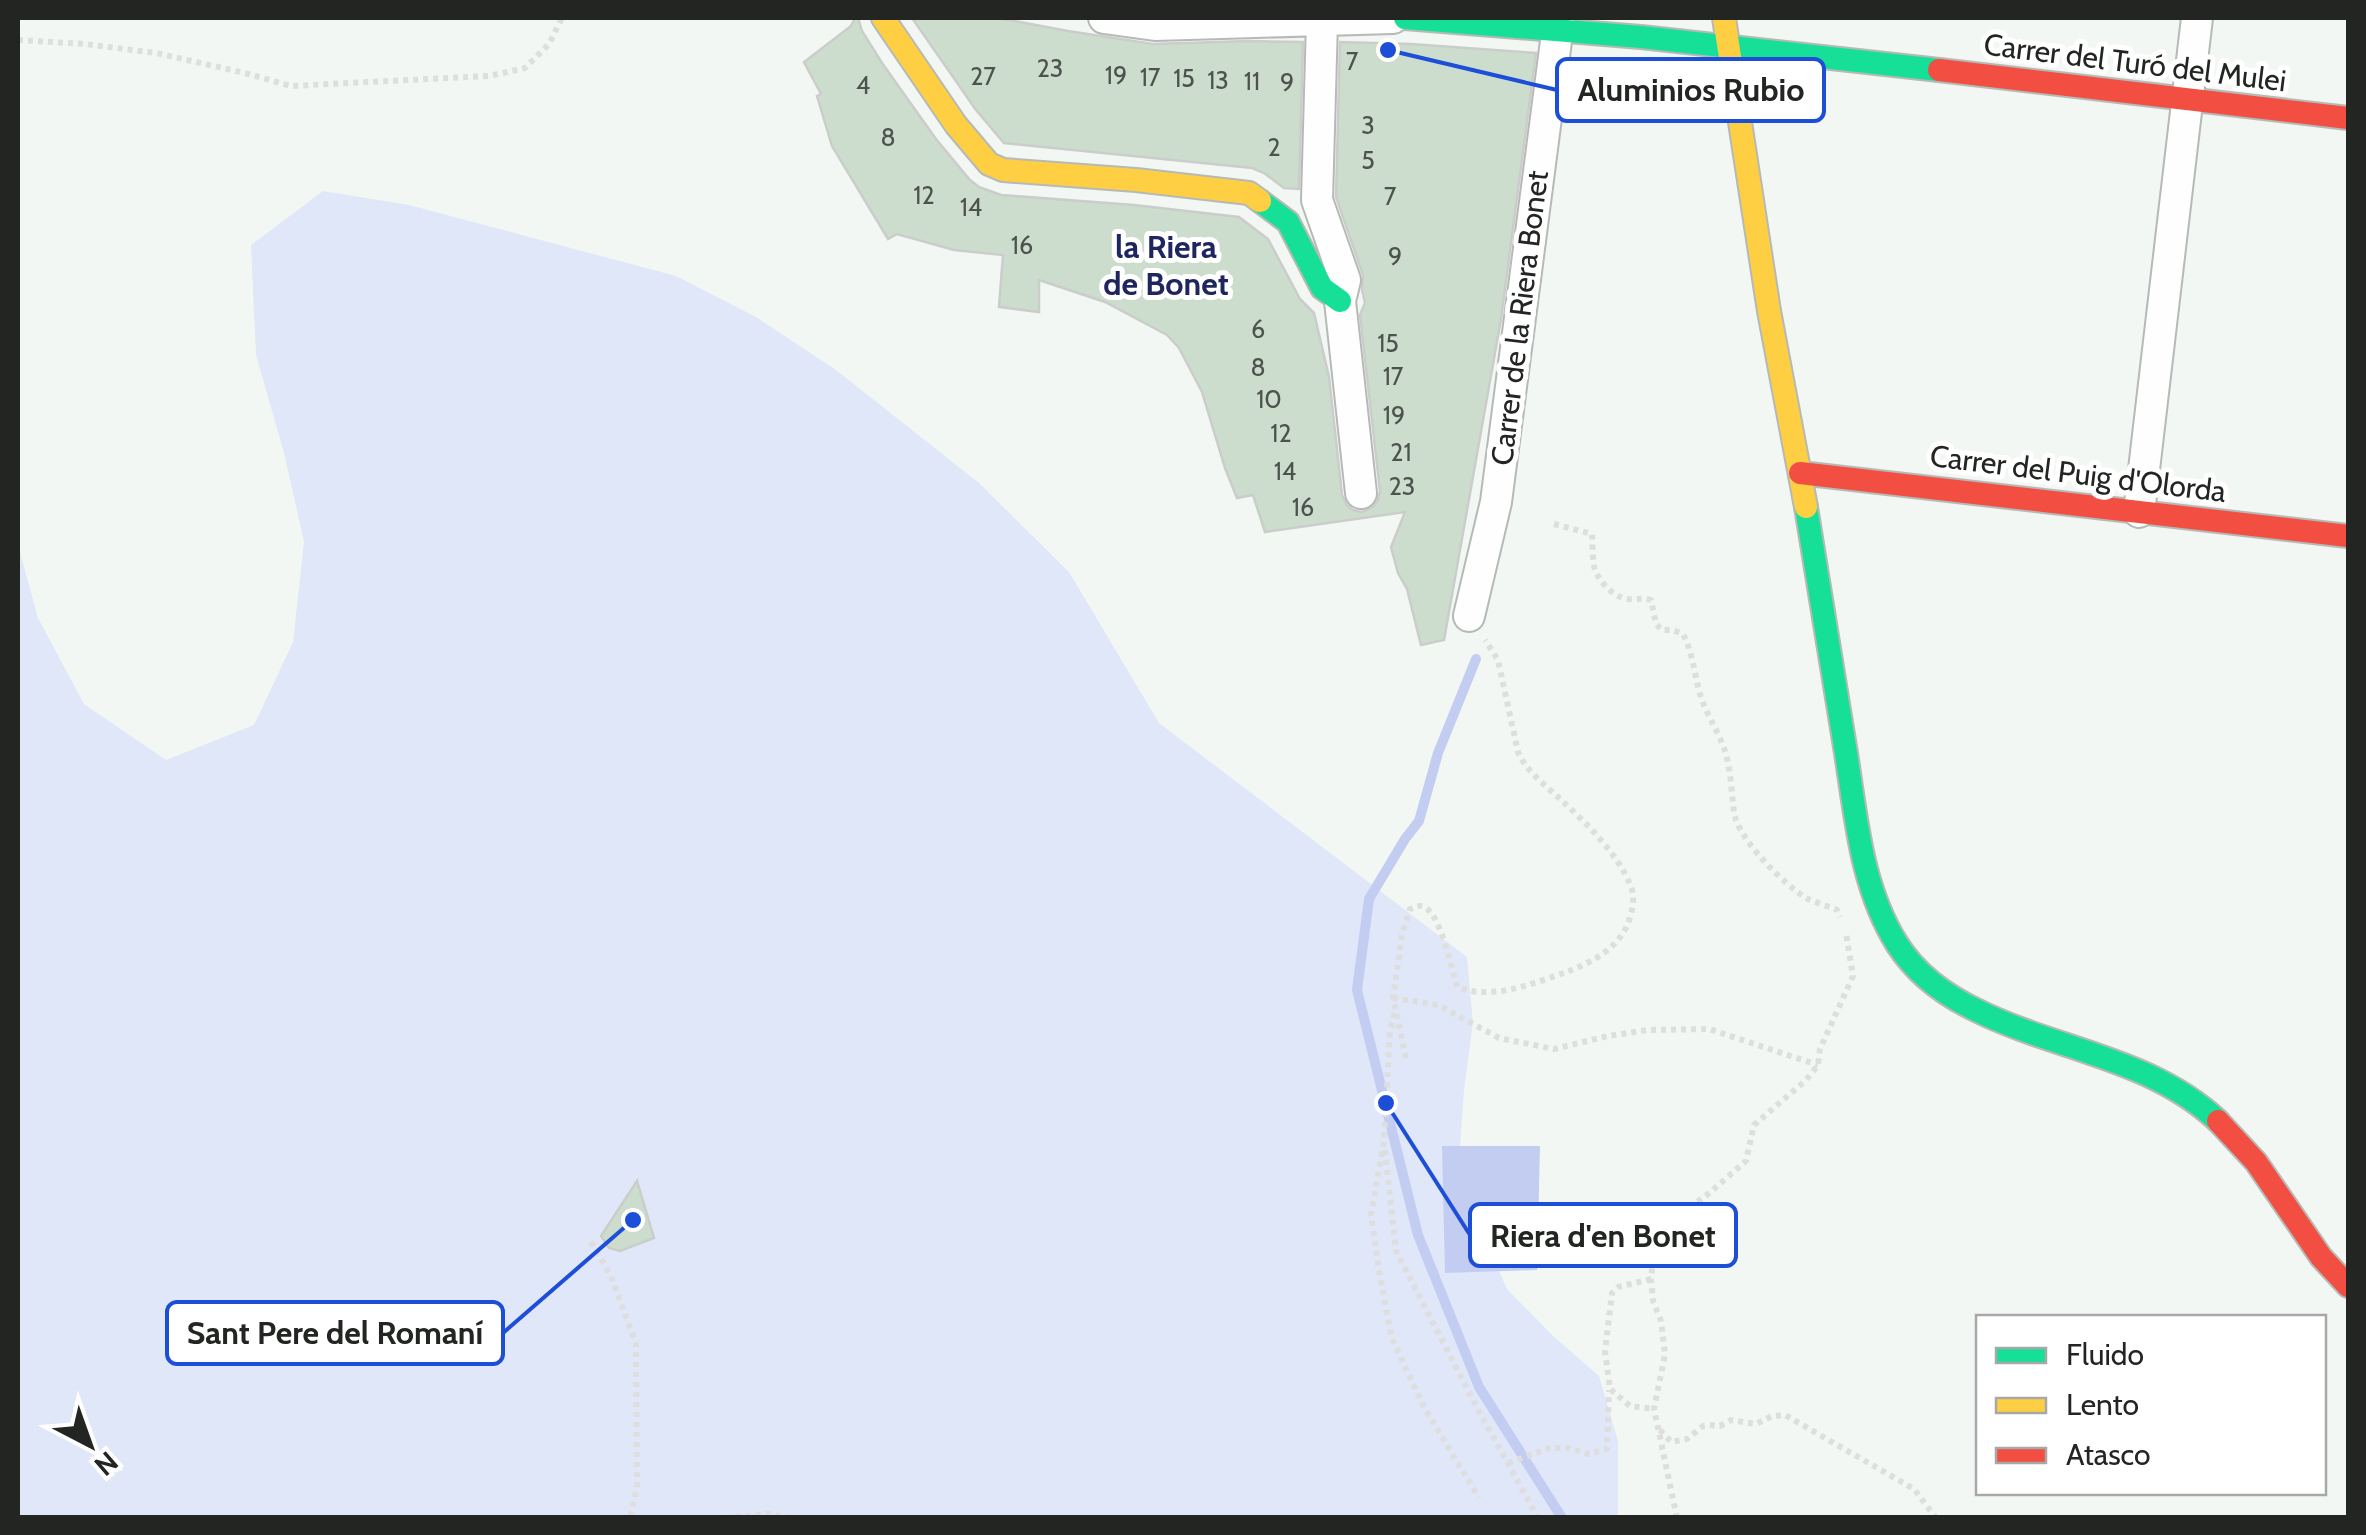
<svg xmlns="http://www.w3.org/2000/svg" width="2366" height="1535" font-family="Cabin,sans-serif">
<rect width="100%" height="100%" fill="#f3f7f3"/>
<path fill="#e0e7f8" d="M323,191L409,205L676,276L756,317L836,370L979,483L1069,572L1159,723L1467,957L1473,1023L1464,1090L1459,1160L1480,1228L1507,1289L1553,1336L1599,1376L1618,1441V1517H18V545L38,618L84,704L166,760L254,725L293,642L304,542L284,453L256,355L251,245Z"/>
<path fill="#c2cdf1" d="M1442,1146H1540L1537,1270L1445,1273Z"/>
<g fill="none" stroke-linecap="round" stroke-linejoin="round">
<path stroke="#c2cdf1" stroke-width="10" d="M1476,659L1438,753L1419,821L1405,839L1369,899L1357,990L1418,1235L1479,1387L1562,1518"/>
</g>
<path fill="#ccddce" stroke="#cacdca" stroke-width="2.5" d="M855,18H858L862,31L882,63L936,139L970,180L979,187L1001,195L1134,205L1239,217L1268,239L1300,299L1314,313L1329,377L1342,495L1347,505L1353,510L1362,512L1373,507L1378,500L1380,491L1360,315L1365,303L1362,290L1363,275L1336,197L1340,42L1411,44L1536,53L1501,319L1444,640L1421,645L1407,589L1398,573L1391,547L1405,512L1265,532L1253,495L1237,498L1225,468L1202,392L1179,348L1167,335L1105,302L1039,280V312L999,307L1003,255L954,250L897,234L888,239L832,146L817,96L821,94L804,62L851,26Z
M912,18H998L1068,31L1153,44L1248,41L1303,42L1299,189L1284,188L1264,173L1252,168L1004,143L976,110Z
M637,1181L654,1238L620,1251L609,1248L601,1236Z"/>
<g fill="none" stroke-linecap="round" stroke-linejoin="round">
<g stroke="#b6bab7" stroke-width="34">
<path id="street" d="M1104,18L1155,25L1393,18
M1322,21L1317,200L1345,280L1340,301L1361,493
M2139,512L2197,18
M1469,616L1496,502L1559,18"/>
</g>
<g stroke="#b6bab7" stroke-width="26">
<path id="fast" d="M1405,18L1641,37L1939,70
M1260,201L1288,222L1322,288L1340,301
M1806,507C1819,587 1832,667 1845,747C1856,814 1860,885 1897,944C1916,974 1946,996 1978,1011C2057,1050 2151,1058 2218,1121"/>
</g>
<g stroke="#b6bab7" stroke-width="26">
<path id="slow" d="M883,18L956,125L989,164L1003,170L1136,180L1249,193L1260,201
M1724,18L1769,311L1806,507"/>
</g>
<g stroke="#b6bab7" stroke-width="26">
<path id="jam" d="M1939,70L2348,118
M1800,473L2348,536
M2218,1121L2256,1162L2321,1257L2348,1286"/>
</g>
<path stroke="#dddedd" stroke-width="6" stroke-dasharray="5 5" stroke-linecap="butt" d="M18,40L85,44L156,53L245,73L291,86L489,76L525,68L549,44L562,18
M1554,524L1592,534C1593,544 1592,556 1594,566C1597,580 1613,597 1627,599C1636,600 1642,597 1651,600L1656,624L1662,630H1673L1683,634C1693,653 1694,673 1700,694C1705,711 1715,726 1722,743C1731,764 1731,790 1734,812C1737,838 1785,886 1808,899C1817,903 1828,906 1837,910L1840,917
M1393,998L1438,1005L1499,1038L1554,1049L1608,1036L1648,1030L1709,1029L1818,1065
M1395,1013L1390,1030L1384,1141L1371,1215L1379,1270L1392,1339L1424,1407L1479,1498
M1406,1058L1393,998L1402,934L1410,909C1416,907 1419,904 1426,908C1441,917 1452,970 1457,987C1492,1001 1535,983 1569,971C1595,961 1622,946 1630,917C1633,907 1635,897 1631,887C1618,853 1585,822 1559,798C1544,784 1526,771 1518,752L1498,660L1485,640
M1385,1150L1396,1251L1476,1406L1538,1518
M591,1242L611,1276L636,1344L637,1487L630,1518
M1651,1279L1618,1287L1612,1293L1605,1351L1610,1389L1630,1406L1654,1409
M1660,1430L1671,1442L1687,1439L1703,1426L1709,1425L1720,1426L1731,1420L1756,1424L1772,1416L1785,1415L1914,1489L1936,1518
M1508,1463L1550,1448H1568L1589,1454L1607,1449L1609,1390
M726,1518L769,1514L791,1518
M1677,1518L1654,1409L1665,1354L1661,1321L1653,1301L1651,1279L1653,1260L1658,1241L1670,1221L1707,1195L1746,1161L1754,1125L1806,1080L1818,1065L1820,1049L1853,976L1846,933"/>
<use href="#street" stroke="#fdfefd" stroke-width="30"/>
<use href="#fast" stroke="#16e098" stroke-width="22"/>
<use href="#slow" stroke="#ffcf43" stroke-width="22"/>
<use href="#jam" stroke="#f24e42" stroke-width="22"/>
</g>
<g text-anchor="middle" stroke-width="10" stroke-linejoin="round" paint-order="stroke">
<g font-size="25" fill="#4c534d">
<text x="1352" y="70">7</text>
<text x="1050" y="77">23</text>
<text x="1116" y="84">19</text>
<text x="983" y="85">27</text>
<text x="1150" y="86">17</text>
<text x="1184" y="87">15</text>
<text x="1218" y="89">13</text>
<text x="1252" y="90">11</text>
<text x="1287" y="91">9</text>
<text x="863" y="94">4</text>
<text x="1368" y="134">3</text>
<text x="888" y="146">8</text>
<text x="1274" y="156">2</text>
<text x="1368" y="169">5</text>
<text x="924" y="204">12</text>
<text x="1390" y="205">7</text>
<text x="971" y="216">14</text>
<text x="1022" y="254">16</text>
<text x="1395" y="265">9</text>
<text x="1258" y="338">6</text>
<text x="1388" y="352">15</text>
<text x="1258" y="376">8</text>
<text x="1393" y="385">17</text>
<text x="1269" y="408">10</text>
<text x="1394" y="424">19</text>
<text x="1281" y="442">12</text>
<text x="1401" y="461">21</text>
<text x="1285" y="480">14</text>
<text x="1402" y="495">23</text>
<text x="1303" y="516">16</text>
</g>
<g font-size="30" fill="#222522" stroke="#fff">
<text transform="translate(2135 63) rotate(7)" y="10">Carrer del Turó del Mulei</text>
<text transform="translate(1520 318) rotate(-83)" y="10">Carrer de la Riera Bonet</text>
<text transform="translate(2078 474) rotate(7)" y="10">Carrer del Puig d'Olorda</text>
</g>
<g font-size="32" font-weight="bold" fill="#1f265f" stroke="#fff">
<text x="1166" y="258">la Riera<tspan x="1166" dy="37">de Bonet</tspan></text>
</g>
</g>
<path fill="none" stroke="#1d4ed8" stroke-width="4" d="M1388 50L1557 90M1386 1103L1470 1235M633 1220L503 1333"/>
<g fill="#1d4ed8" stroke="#fff" stroke-width="4">
<circle cx="1388" cy="50" r="10"/>
<circle cx="1386" cy="1103" r="10"/>
<circle cx="633" cy="1220" r="10"/>
</g>
<g fill="#fff" stroke="#1d4ed8" stroke-width="4">
<rect x="1557" y="59" width="267" height="62" rx="10"/>
<rect x="1470" y="1204" width="266" height="62" rx="10"/>
<rect x="167" y="1302" width="336" height="62" rx="10"/>
</g>
<g font-size="32" text-anchor="middle" font-weight="bold" fill="#222522">
<text x="1691" y="101">Aluminios Rubio</text>
<text x="1603" y="1247">Riera d'en Bonet</text>
<text x="335" y="1344">Sant Pere del Romaní</text>
</g>
<rect width="2366" height="1535" fill="none" stroke="#222522" stroke-width="40"/>
<rect x="1976" y="1315" width="350" height="180" fill="#ffffff" stroke="#a7a8a7" stroke-width="2.5"/>
<rect x="1996" y="1348" width="50" height="15" fill="#16e098" stroke="#a7a8a7" stroke-width="2.5"/>
<text x="2066" y="1365" font-size="30" fill="#222522">Fluido</text>
<rect x="1996" y="1398" width="50" height="15" fill="#ffcf43" stroke="#a7a8a7" stroke-width="2.5"/>
<text x="2066" y="1415" font-size="30" fill="#222522">Lento</text>
<rect x="1996" y="1448" width="50" height="15" fill="#f24e42" stroke="#a7a8a7" stroke-width="2.5"/>
<text x="2066" y="1465" font-size="30" fill="#222522">Atasco</text>
<g transform="translate(90 1445) rotate(139)" stroke="#ffffff" stroke-width="8" paint-order="stroke">
<path d="M0-8L18 38L0 25L-18 38Z" fill="#222522"/>
<text y="-15" font-size="28" font-weight="bold" text-anchor="middle" fill="#222522">N</text>
</g>
</svg>
